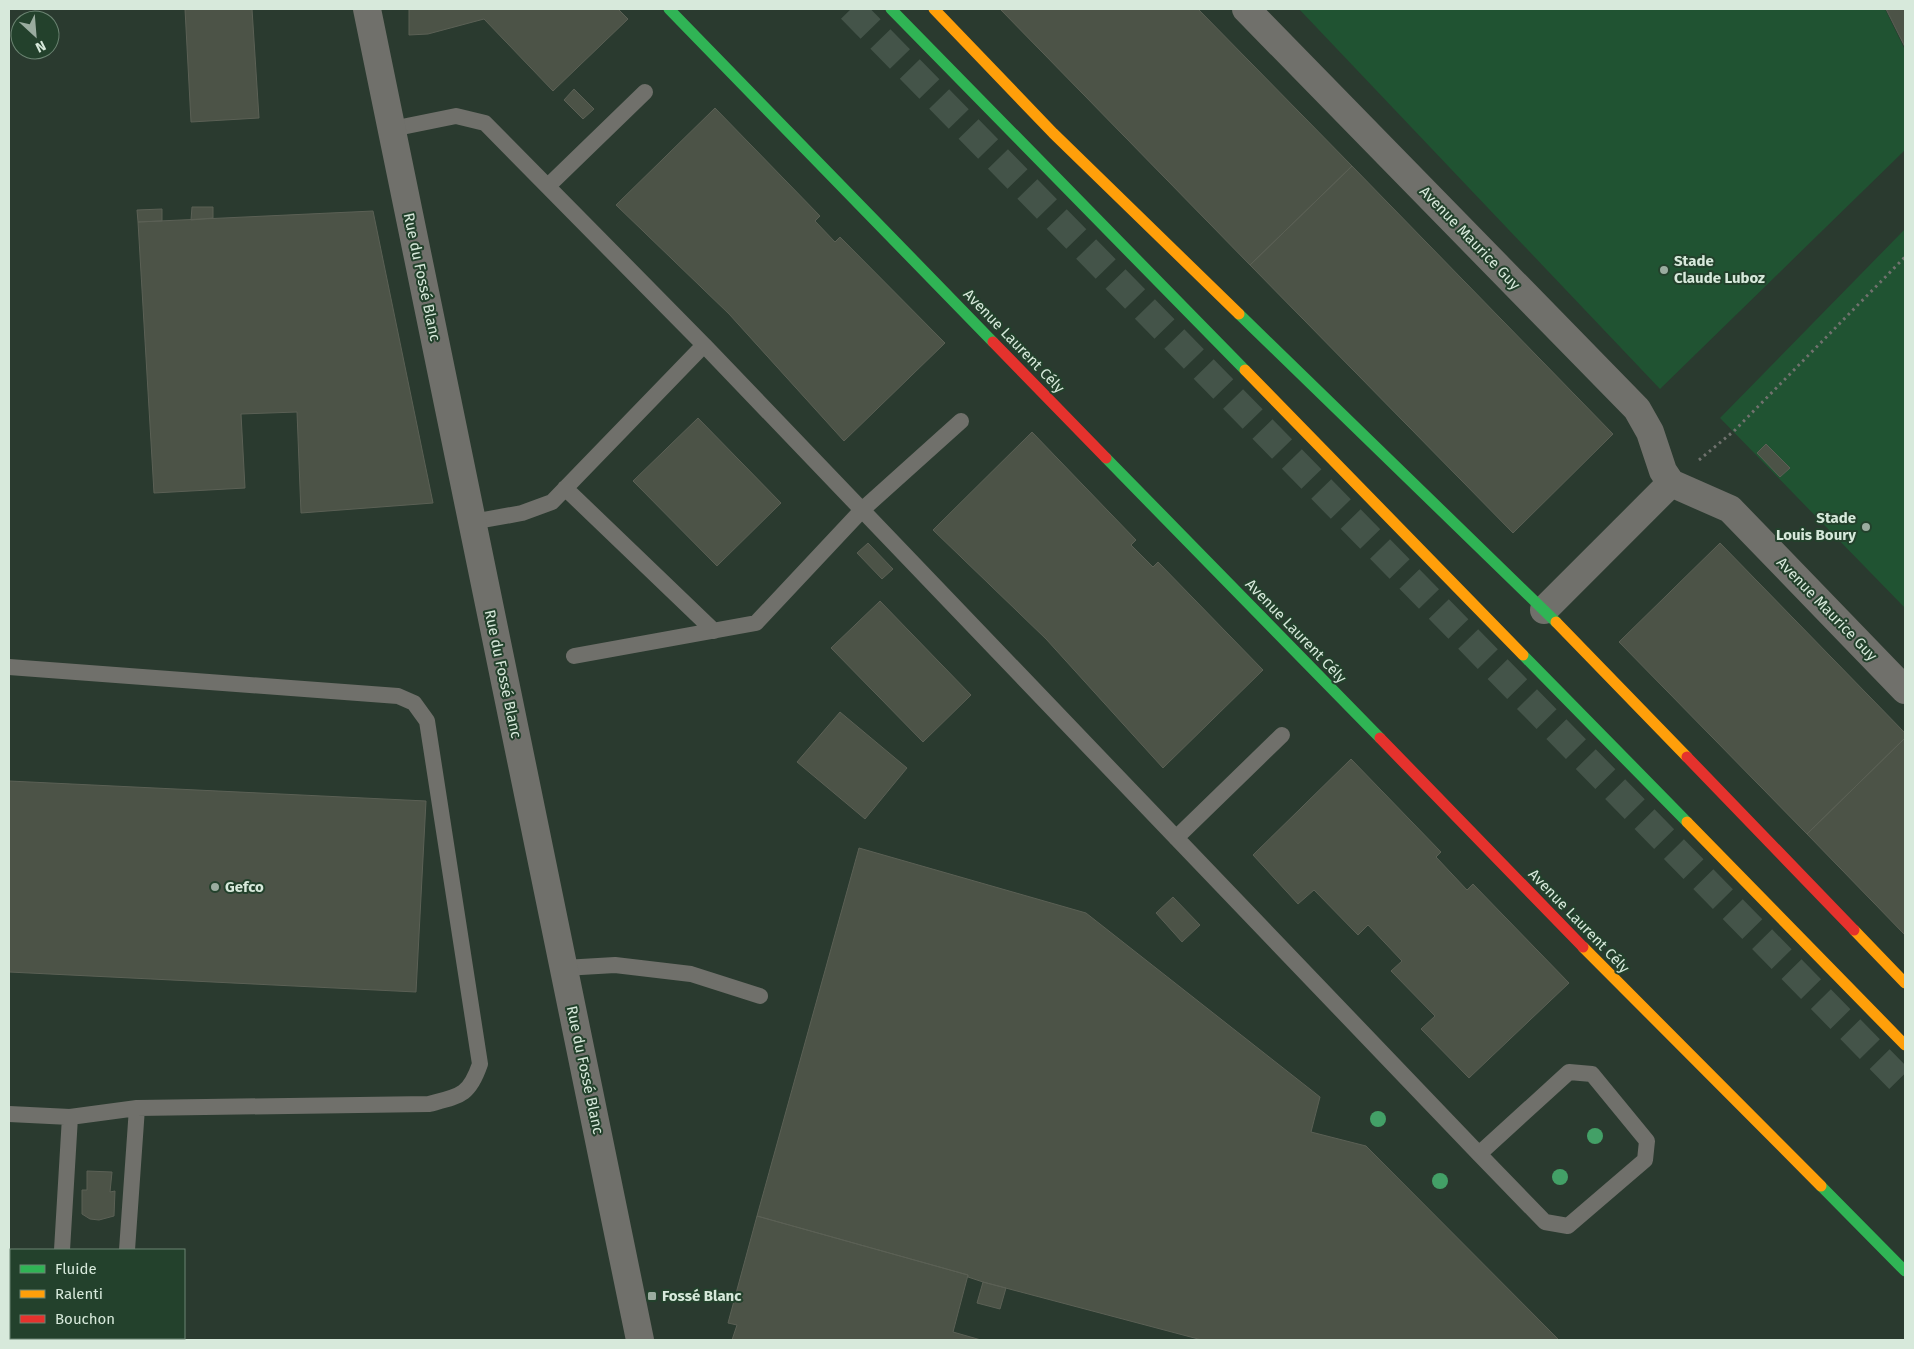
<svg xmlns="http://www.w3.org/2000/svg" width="1914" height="1349" font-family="'Fira Sans',sans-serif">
<rect width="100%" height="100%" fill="#2a3a2f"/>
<path fill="#205332" d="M1299,9H1885L1905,50V150L1660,389Z
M1905,229V608L1720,418Z"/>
<path fill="#4c5347" stroke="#5b6055" d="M185,9H252L259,118L191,122Z
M409,9H618L628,19L553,91L484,19L428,34L409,35Z
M1000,9H1198L1352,166L1250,265Z
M1886,9H1905V47Z
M574,89L594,109L583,119L564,100Z
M715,108L820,216L815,221L835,242L840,237L945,343L844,441L729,314L616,205Z
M1352,166L1613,434L1513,533L1250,265Z
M192,207H213V218L191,220Z
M162,209V221L138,222L137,210Z
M373,211L433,503L301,513L297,412L241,414L245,488L154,493L138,222Z
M698,418L781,503L717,566L633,481Z
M1032,432L1136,540L1131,545L1153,567L1158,562L1263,670L1163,768L1046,639L933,530Z
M1766,444L1790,468L1780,477L1757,453Z
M868,543L893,569L882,579L857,553Z
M1720,543L1905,733V738L1807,834L1619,642Z
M880,601L971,695L923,742L831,648Z
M840,712L907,768L865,819L797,762Z
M1905,738V935L1807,834Z
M1351,759L1441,852L1436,857L1467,890L1473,884L1569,983L1469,1078L1421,1029L1435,1016L1391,971L1402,961L1368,925L1358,935L1314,890L1298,904L1253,855Z
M9,781L426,801L416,992L9,972Z
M859,848L1086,913L1320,1097L1311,1132L1366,1146L1559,1340H1202L983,1282L968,1277V1275L757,1216Z
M1173,897L1200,925L1182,942L1156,913Z
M87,1171L112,1172L110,1192L115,1191L114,1216L99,1220L90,1219L82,1214V1190H87Z
M757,1216L968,1275L953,1332L981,1340H732L737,1325L728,1323Z
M983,1282L1006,1288L1000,1309L977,1303Z"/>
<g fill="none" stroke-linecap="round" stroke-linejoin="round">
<path stroke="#445449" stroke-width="28" stroke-dasharray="28 14" stroke-linecap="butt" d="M851,9L1905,1085"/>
<path stroke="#70726e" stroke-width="3" stroke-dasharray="2.5 4" stroke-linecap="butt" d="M1699,460L1734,431L1905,257"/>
<path stroke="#70706b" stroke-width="16" d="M392,129L456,116L485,123L704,345L552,502L522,513L472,522
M548,186L645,92
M704,345L1479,1154L1545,1222L1568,1226L1645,1160L1647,1141L1592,1074L1569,1072L1479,1154
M565,488L714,631
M574,656L756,623L862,510L961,421
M9,667L398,696L414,703L427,721L480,1064C469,1096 460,1096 429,1104L137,1108L70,1117L9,1114
M1176,838L1282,735
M564,968L615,965L691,974L760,996
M62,1250L70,1117
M127,1250L137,1108
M59,1340V1338
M123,1340V1338"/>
<path stroke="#70706b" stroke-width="28" d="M367,9L640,1340
M1246,9L1637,409L1650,432L1663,471L1671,483L1730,509L1905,690
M1544,610L1671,483"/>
<path stroke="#30b455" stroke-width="11" d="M669,9L993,342
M891,9L1245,370
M1239,314L1556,622
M1106,458L1380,738
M1523,655L1687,822
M1821,1186L1905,1271"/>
<path stroke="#ff9f0a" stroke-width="11" d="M934,9L1053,133L1239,314
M1245,370L1523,655
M1556,622L1687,757
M1687,822L1905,1045
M1854,930L1905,983
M1583,947L1821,1186"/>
<path stroke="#e5322d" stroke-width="11" d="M993,342L1106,458
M1380,738L1583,947
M1687,757L1854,930"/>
</g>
<g fill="#43a067">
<circle cx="1378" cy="1119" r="8"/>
<circle cx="1595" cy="1136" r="8"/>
<circle cx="1560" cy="1177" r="8"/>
<circle cx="1440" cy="1181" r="8"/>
</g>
<g fill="#9aac9f" stroke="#23412c" stroke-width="2">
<circle cx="1664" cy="270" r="5"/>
<circle cx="1866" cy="527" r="5"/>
<circle cx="215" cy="887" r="5"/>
<rect x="647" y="1291" width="10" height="10" rx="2.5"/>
</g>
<g text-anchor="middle" stroke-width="4" stroke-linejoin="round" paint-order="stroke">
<g font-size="15" fill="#d7e9db" stroke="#23412c">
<text transform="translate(1470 238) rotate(46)" y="5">Avenue Maurice Guy</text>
<text transform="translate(422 277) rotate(78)" y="5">Rue du Fossé Blanc</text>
<text transform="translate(1014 341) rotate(46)" y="5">Avenue Laurent Cély</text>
<text transform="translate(1827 609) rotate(46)" y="5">Avenue Maurice Guy</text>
<text transform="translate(1296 631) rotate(46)" y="5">Avenue Laurent Cély</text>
<text transform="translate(503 674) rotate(78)" y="5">Rue du Fossé Blanc</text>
<text transform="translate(1579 921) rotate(46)" y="5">Avenue Laurent Cély</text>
<text transform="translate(585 1070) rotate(78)" y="5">Rue du Fossé Blanc</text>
</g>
<g font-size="15" font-weight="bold" fill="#d7e9db" stroke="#23412c" text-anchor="start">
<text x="1674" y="266">Stade<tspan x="1674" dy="17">Claude Luboz</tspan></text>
<text x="1856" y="523" text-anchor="end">Stade<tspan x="1856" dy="17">Louis Boury</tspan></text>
<text x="225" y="892">Gefco</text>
<text x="662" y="1301">Fossé Blanc</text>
</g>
</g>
<rect width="1914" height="1349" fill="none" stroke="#d7e9db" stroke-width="20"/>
<rect x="10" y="1249" width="175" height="90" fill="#23412c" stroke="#6b8472"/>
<rect x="20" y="1265" width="25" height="8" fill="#30b455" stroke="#6b8472"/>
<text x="55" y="1274" font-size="15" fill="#d7e9db">Fluide</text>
<rect x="20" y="1290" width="25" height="8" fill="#ff9f0a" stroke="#6b8472"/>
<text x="55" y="1299" font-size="15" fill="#d7e9db">Ralenti</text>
<rect x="20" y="1315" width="25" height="8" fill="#e5322d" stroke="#6b8472"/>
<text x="55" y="1324" font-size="15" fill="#d7e9db">Bouchon</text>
<g transform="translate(35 35) rotate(154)"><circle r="24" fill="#23412c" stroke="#6b8472"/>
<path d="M0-4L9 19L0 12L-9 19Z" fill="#9aac9f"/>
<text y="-8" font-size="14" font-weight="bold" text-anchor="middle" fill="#d7e9db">N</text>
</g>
</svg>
